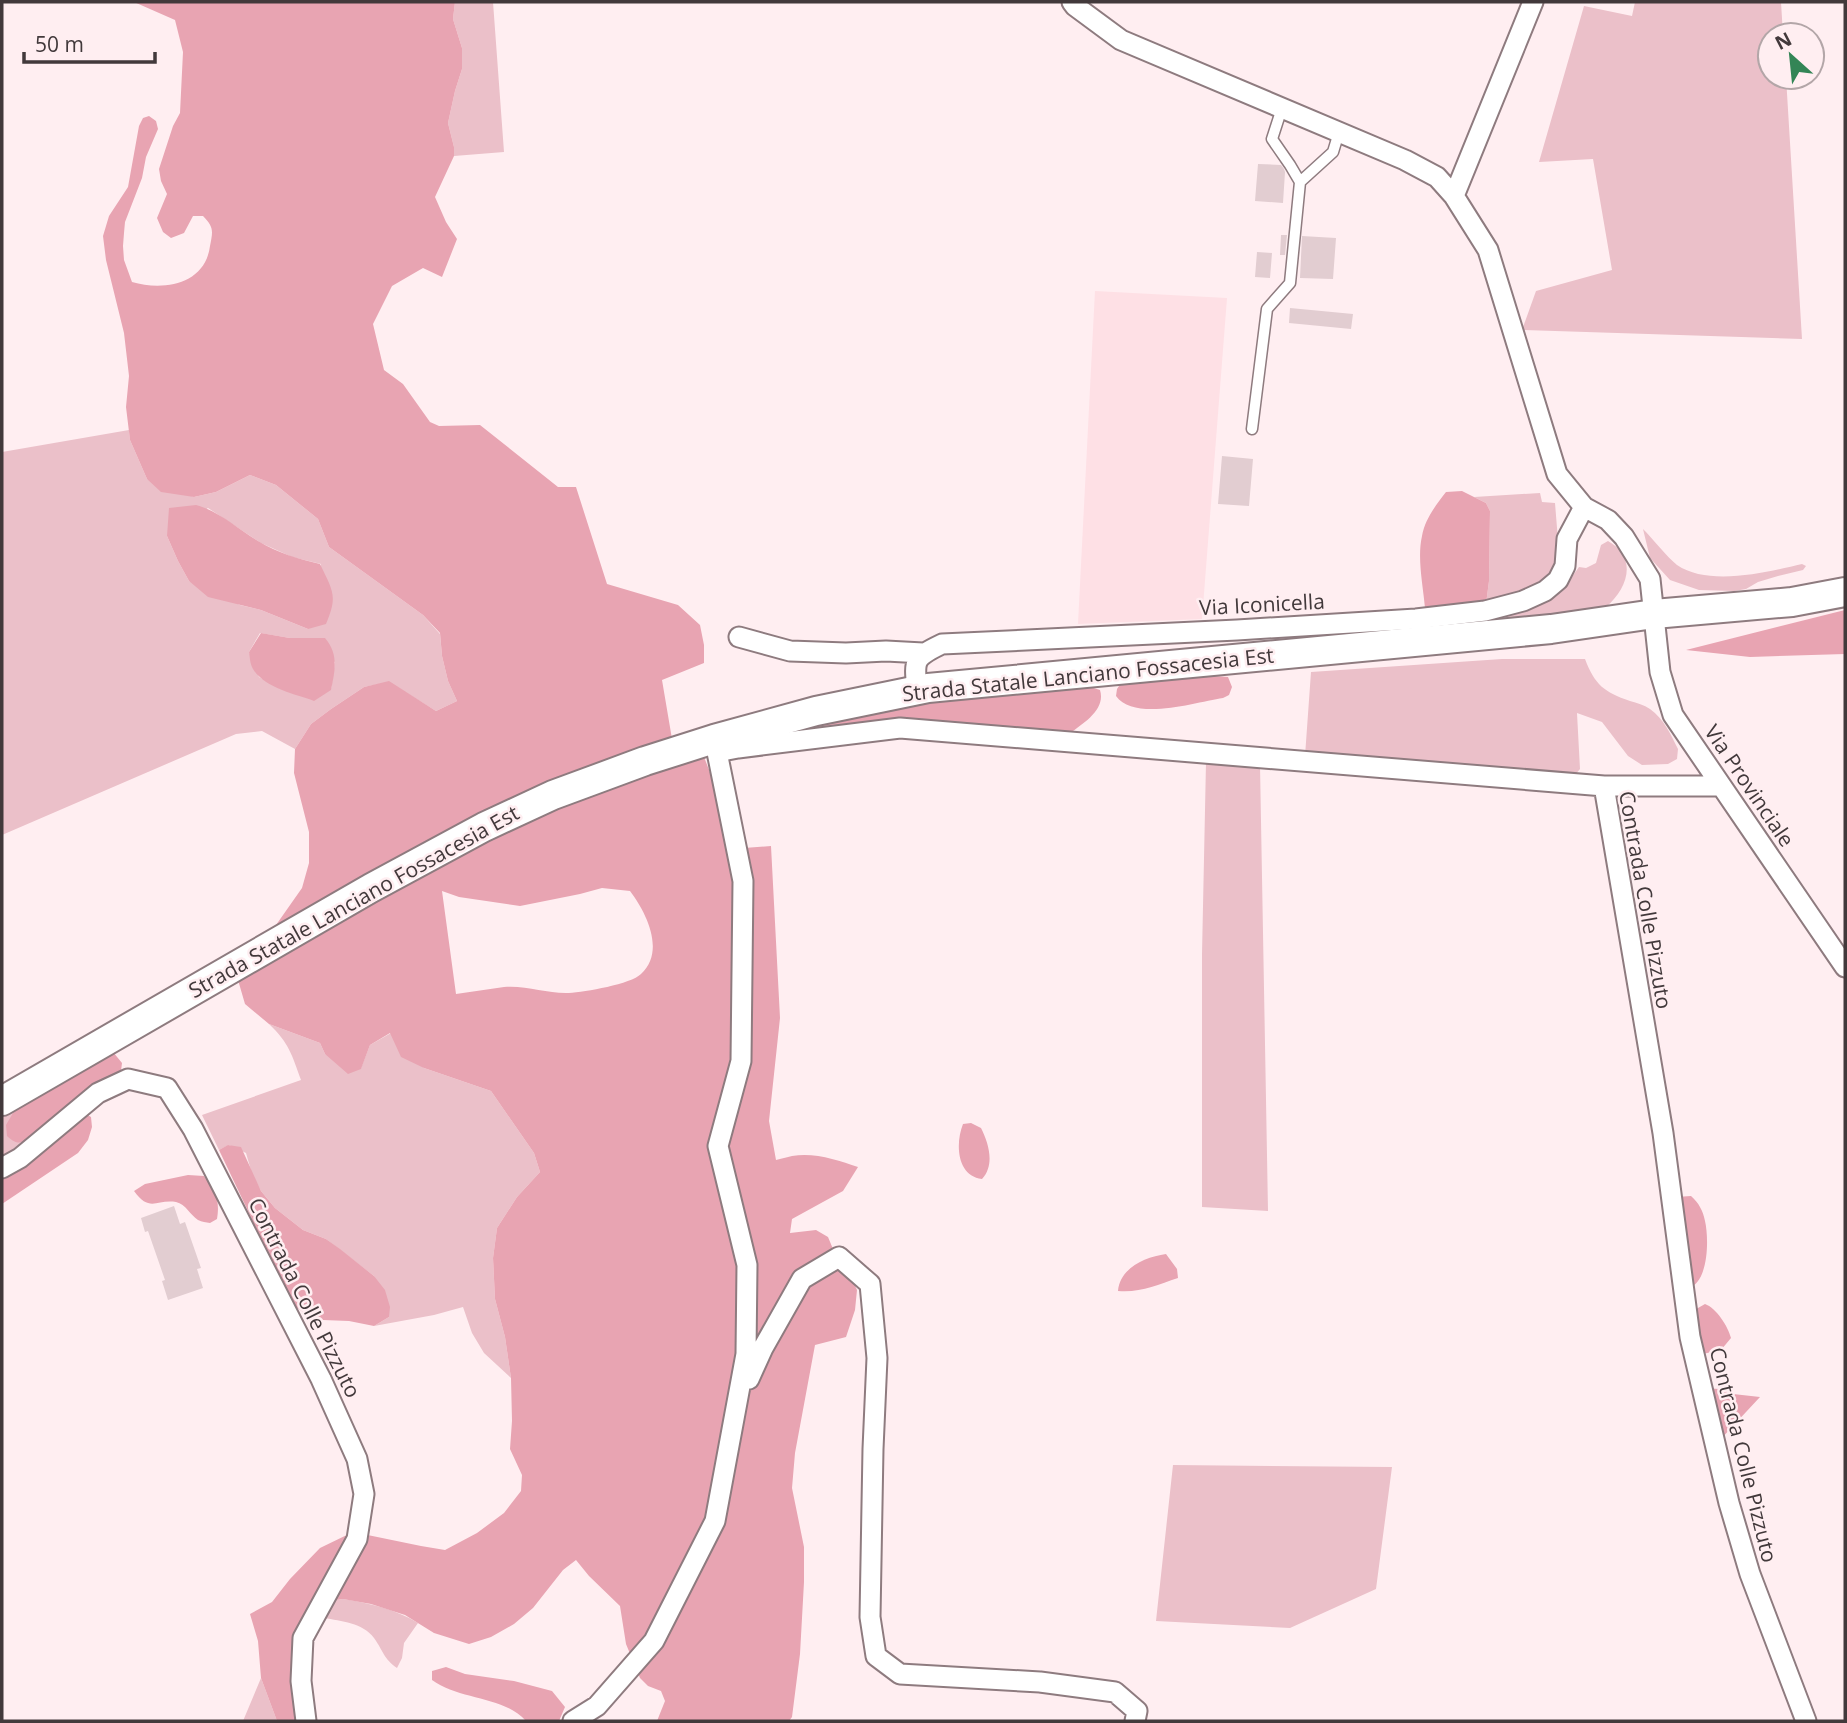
<svg xmlns="http://www.w3.org/2000/svg" width="1847" height="1723" font-family="'Open Sans',sans-serif">
<rect width="100%" height="100%" fill="#ffeef1"/>
<path fill="#fee0e5" d="M1095,291L1227,298L1202,619L1078,624Z"/>
<path fill="#ebc0c9" fill-rule="evenodd" d="M455,2H493L504,152L454,156V147L448,123L455,91L462,69V48L453,19Z
M1635,2H1781L1783,35H1770V77H1786L1802,339L1522,330L1536,291L1612,270L1593,159L1539,162L1584,6L1632,16Z
M129,430L130,440L147,479L194,497L216,492L250,475L276,485L318,519L329,547L423,615L440,634L442,656L448,681L457,701L436,711L389,682L364,687L331,709L311,724L295,749L262,731L236,734L2,835V452ZM208,508L261,543L292,557L321,564L308,629L261,610L240,605L189,581L178,561L167,536ZM260,633L290,638L335,662L331,689L314,700L279,688L259,677L249,652Z
M1540,493L1542,502L1555,503L1560,565L1543,584L1486,604L1489,581L1490,511L1486,503L1474,497Z
M1643,529C1653,539 1667,557 1677,565C1709,587 1768,572 1802,564L1806,566L1803,570L1778,576L1758,582L1746,589L1734,591L1699,590L1670,580L1650,558Z
M1608,541C1638,558 1628,588 1606,607L1467,630L1473,621L1553,596L1569,581L1579,567L1586,568L1596,563L1601,545Z
M1502,659H1585C1595,685 1604,692 1630,701C1637,703 1644,705 1650,709C1664,719 1671,735 1678,749L1677,759L1668,764L1642,765L1628,756L1602,722L1577,713L1580,769L1574,776L1305,756L1311,672Z
M1206,762L1260,765L1268,1211L1202,1207V954Z
M269,1024L320,1043L325,1054L361,1068L370,1045L391,1033L424,1068L491,1091L534,1153L540,1172L517,1197L497,1228L493,1258L495,1299L505,1337L511,1378L484,1353L472,1333L463,1307L434,1315L374,1326L389,1317L374,1276L326,1239L303,1230L275,1208L261,1191L252,1174L246,1153L229,1145L219,1150L202,1115L301,1080C292,1055 289,1043 269,1024Z
M17,1106L35,1136L2,1158V1114Z
M1173,1465L1392,1467L1376,1589L1290,1628L1156,1621Z
M343,1599C369,1603 395,1609 418,1623L404,1643L402,1658L397,1668C383,1658 384,1652 374,1638C363,1623 341,1621 324,1618L316,1603Z
M261,1678L277,1721H243Z"/>
<path fill="#e8a4b2" fill-rule="evenodd" d="M134,2H455L453,19L462,48V69L455,91L448,123L454,147V156L435,197L446,222L457,239L442,277L423,268L392,286L373,324L384,370L403,384L430,422L439,426L480,425L558,487H576L607,584L678,605L700,625L704,645V663L662,680L672,739C594,764 516,793 444,832C385,864 328,901 269,935L302,888L309,863V832L294,773L295,749L311,724L331,709L364,687L389,681L436,711L457,701L448,681L442,656L440,633L423,615L329,547L318,519L276,485L250,475L216,492L194,497L161,492L147,479L130,440L126,407L129,376L124,333L106,260L103,236L109,216L128,187L139,126L143,118L149,116L156,121L158,129L146,157L142,178L125,222L124,233L123,246L124,260L132,282C163,291 205,285 210,246C213,231 214,227 203,216H193L184,233L171,238L163,232L157,218L167,194L161,181L159,169L173,126L180,113L183,52L175,20Z
M1462,491L1486,503L1490,511L1489,581L1486,604L1425,608C1423,585 1417,558 1422,536C1425,519 1436,505 1446,492Z
M196,505C219,511 238,529 258,541C278,553 299,559 320,564C333,591 338,596 326,624L308,629L261,610L208,597L189,581L178,561L167,536L169,508Z
M1845,610V654L1750,657L1686,650Z
M261,633L290,638H325C339,654 335,671 331,690L314,701C295,694 264,688 253,669C250,664 250,658 249,652Z
M1202,675L1228,677L1232,687L1229,695L1223,698C1196,702 1135,722 1116,696L1117,689L1121,683Z
M1084,685L1100,690C1106,709 1084,723 1070,733L785,739L780,729L873,706Z
M704,757L713,780L719,807L744,848L771,846L780,1018L769,1121L776,1160C781,1159 787,1157 792,1156C814,1152 838,1160 858,1167L843,1191L792,1219L790,1233L816,1230L828,1237L838,1261L849,1273L857,1290L855,1310L846,1337L815,1345L795,1453L792,1488L804,1547V1582L800,1654L792,1717L789,1721H657L665,1701L661,1691L648,1686L640,1678L626,1644L620,1606L589,1576L576,1560L563,1570L533,1608L514,1624L491,1637L469,1644L434,1633L405,1615L371,1604L343,1599L316,1603L302,1630L315,1721H277L261,1678L258,1641L250,1614L272,1602L290,1579L320,1548L353,1532L421,1546L445,1550L477,1533L504,1513L521,1491L522,1475L510,1449L512,1421L511,1378L505,1337L495,1299L493,1258L497,1228L517,1197L540,1172L534,1153L491,1091L424,1068L401,1057L390,1033L370,1045L361,1069L348,1074L325,1054L320,1043L269,1024L245,1004L238,980L467,851L538,816L599,791ZM602,888L630,891C646,912 666,951 641,974C631,984 585,992 569,993C548,994 526,985 504,987C488,989 472,992 456,994L442,891L459,897L520,906L580,894Z
M113,1052L122,1063L121,1071L35,1136C22,1142 19,1147 7,1136L6,1125L17,1106Z
M86,1114L91,1117L92,1127L88,1140L78,1153L2,1204V1173Z
M971,1123L981,1128C989,1144 995,1165 982,1179C957,1176 955,1144 963,1124Z
M228,1145L241,1147L261,1191L275,1208L303,1230L326,1239L340,1249L374,1276L385,1290L390,1307L389,1317L374,1326L349,1321L323,1320L303,1312L296,1307L288,1295L219,1150Z
M188,1175L204,1176C216,1191 220,1200 217,1219L210,1223C206,1222 202,1222 198,1220C190,1215 186,1204 176,1202C156,1199 150,1213 134,1191L145,1184Z
M1691,1196C1699,1203 1703,1211 1705,1221C1709,1238 1709,1283 1688,1288L1676,1197Z
M1166,1254L1177,1269L1178,1278C1157,1285 1140,1293 1118,1291C1120,1268 1145,1257 1166,1254Z
M1705,1304C1716,1308 1728,1326 1731,1338L1721,1350L1698,1355L1691,1312Z
M1704,1388L1719,1389L1733,1394L1760,1397L1719,1441Z
M446,1667L465,1674L514,1681L552,1691L565,1707L559,1721H526C504,1696 459,1700 432,1680V1671Z"/>
<path fill="#e2cdd1" d="M1258,164L1281,165L1284,169L1285,172L1283,203L1255,201Z
M1281,235H1287L1285,255H1280Z
M1302,236L1336,238L1333,279L1300,278Z
M1257,252L1272,253L1270,278L1255,277Z
M1290,308L1353,314L1351,329L1289,323Z
M1222,456L1253,459L1249,506L1218,504Z
M174,1206L180,1224L185,1222L201,1268L197,1269L203,1288L168,1300L162,1281L165,1280L148,1231L145,1232L141,1218Z"/>
<g fill="none" stroke-linecap="round" stroke-linejoin="round">
<g stroke="#8e7b7f" stroke-width="13">
<path id="lane" d="M1300,182L1333,152L1339,132
M1252,429L1267,309L1290,283L1300,182L1290,165L1272,139L1282,108"/>
</g>
<g stroke="#8e7b7f" stroke-width="23">
<path id="street" d="M1072,2L1075,6L1121,40L1405,160L1437,177L1454,196L1488,250L1557,474L1584,507L1608,520L1624,537L1650,579L1660,672L1673,715L1845,967
M1454,196L1533,2
M739,637L790,651L846,653L886,651L923,653
M917,690C914,660 913,658 942,644L1237,630L1416,619L1485,611L1523,601L1545,591L1558,580L1565,566L1567,539L1584,507
M714,739L717,752L738,748L900,728L1604,786H1721
M1604,786L1663,1133L1690,1337L1729,1503L1750,1574L1806,1721
M2,1168L20,1158L98,1093L128,1079L167,1088L193,1129L321,1379L357,1459L364,1494L357,1539L303,1638L301,1681L306,1721
M749,1379L763,1348L802,1279L839,1257L870,1284L877,1358L873,1449L870,1617L876,1656L900,1674L1040,1682L1115,1692L1137,1711L1135,1721
M573,1721L597,1706L654,1641L715,1521L746,1354L747,1265L718,1146L741,1061L743,881L717,752"/>
</g>
<g stroke="#8e7b7f" stroke-width="32">
<path id="secondary" d="M2,1101L371,888L484,827L553,795L645,761L714,739L816,711L928,688L1551,629L1654,614L1792,602L1845,592"/>
</g>
<use href="#lane" stroke="#fff" stroke-width="10"/>
<use href="#street" stroke="#fff" stroke-width="19"/>
<use href="#secondary" stroke="#fff" stroke-width="28"/>
</g>
<g text-anchor="middle" stroke-width="5" stroke-linejoin="round" paint-order="stroke">
<g font-size="21" fill="#42393b" stroke="#ffeef1">
<text transform="translate(1262 605) rotate(-3)" y="7">Via Iconicella</text>
<text transform="translate(1088 675) rotate(-6)" y="7">Strada Statale Lanciano Fossacesia Est</text>
<text transform="translate(1749 786) rotate(56)" y="7">Via Provinciale</text>
<text transform="translate(1645 900) rotate(80)" y="7">Contrada Colle Pizzuto</text>
<text transform="translate(354 902) rotate(-29)" y="7">Strada Statale Lanciano Fossacesia Est</text>
<text transform="translate(304 1298) rotate(63)" y="7">Contrada Colle Pizzuto</text>
<text transform="translate(1743 1455) rotate(76)" y="7">Contrada Colle Pizzuto</text>
</g>
</g>
<rect width="1847" height="1723" fill="none" stroke="#42393b" stroke-width="7"/>
<g transform="translate(1791 56) rotate(333)"><circle r="33" fill="#ffeef1" stroke="#b3a6a8" stroke-width="2"/>
<path d="M0-5L12 26L0 18L-12 26Z" fill="#338556"/>
<text y="-10" font-size="19" font-weight="bold" text-anchor="middle" fill="#42393b">N</text>
</g>
<path d="M24 52v10h131v-10" fill="none" stroke="#42393b" stroke-width="3.5"/>
<text x="35" y="52" font-size="21" fill="#42393b" stroke="#ffeef1" stroke-width="5" paint-order="stroke">50 m</text>
</svg>
